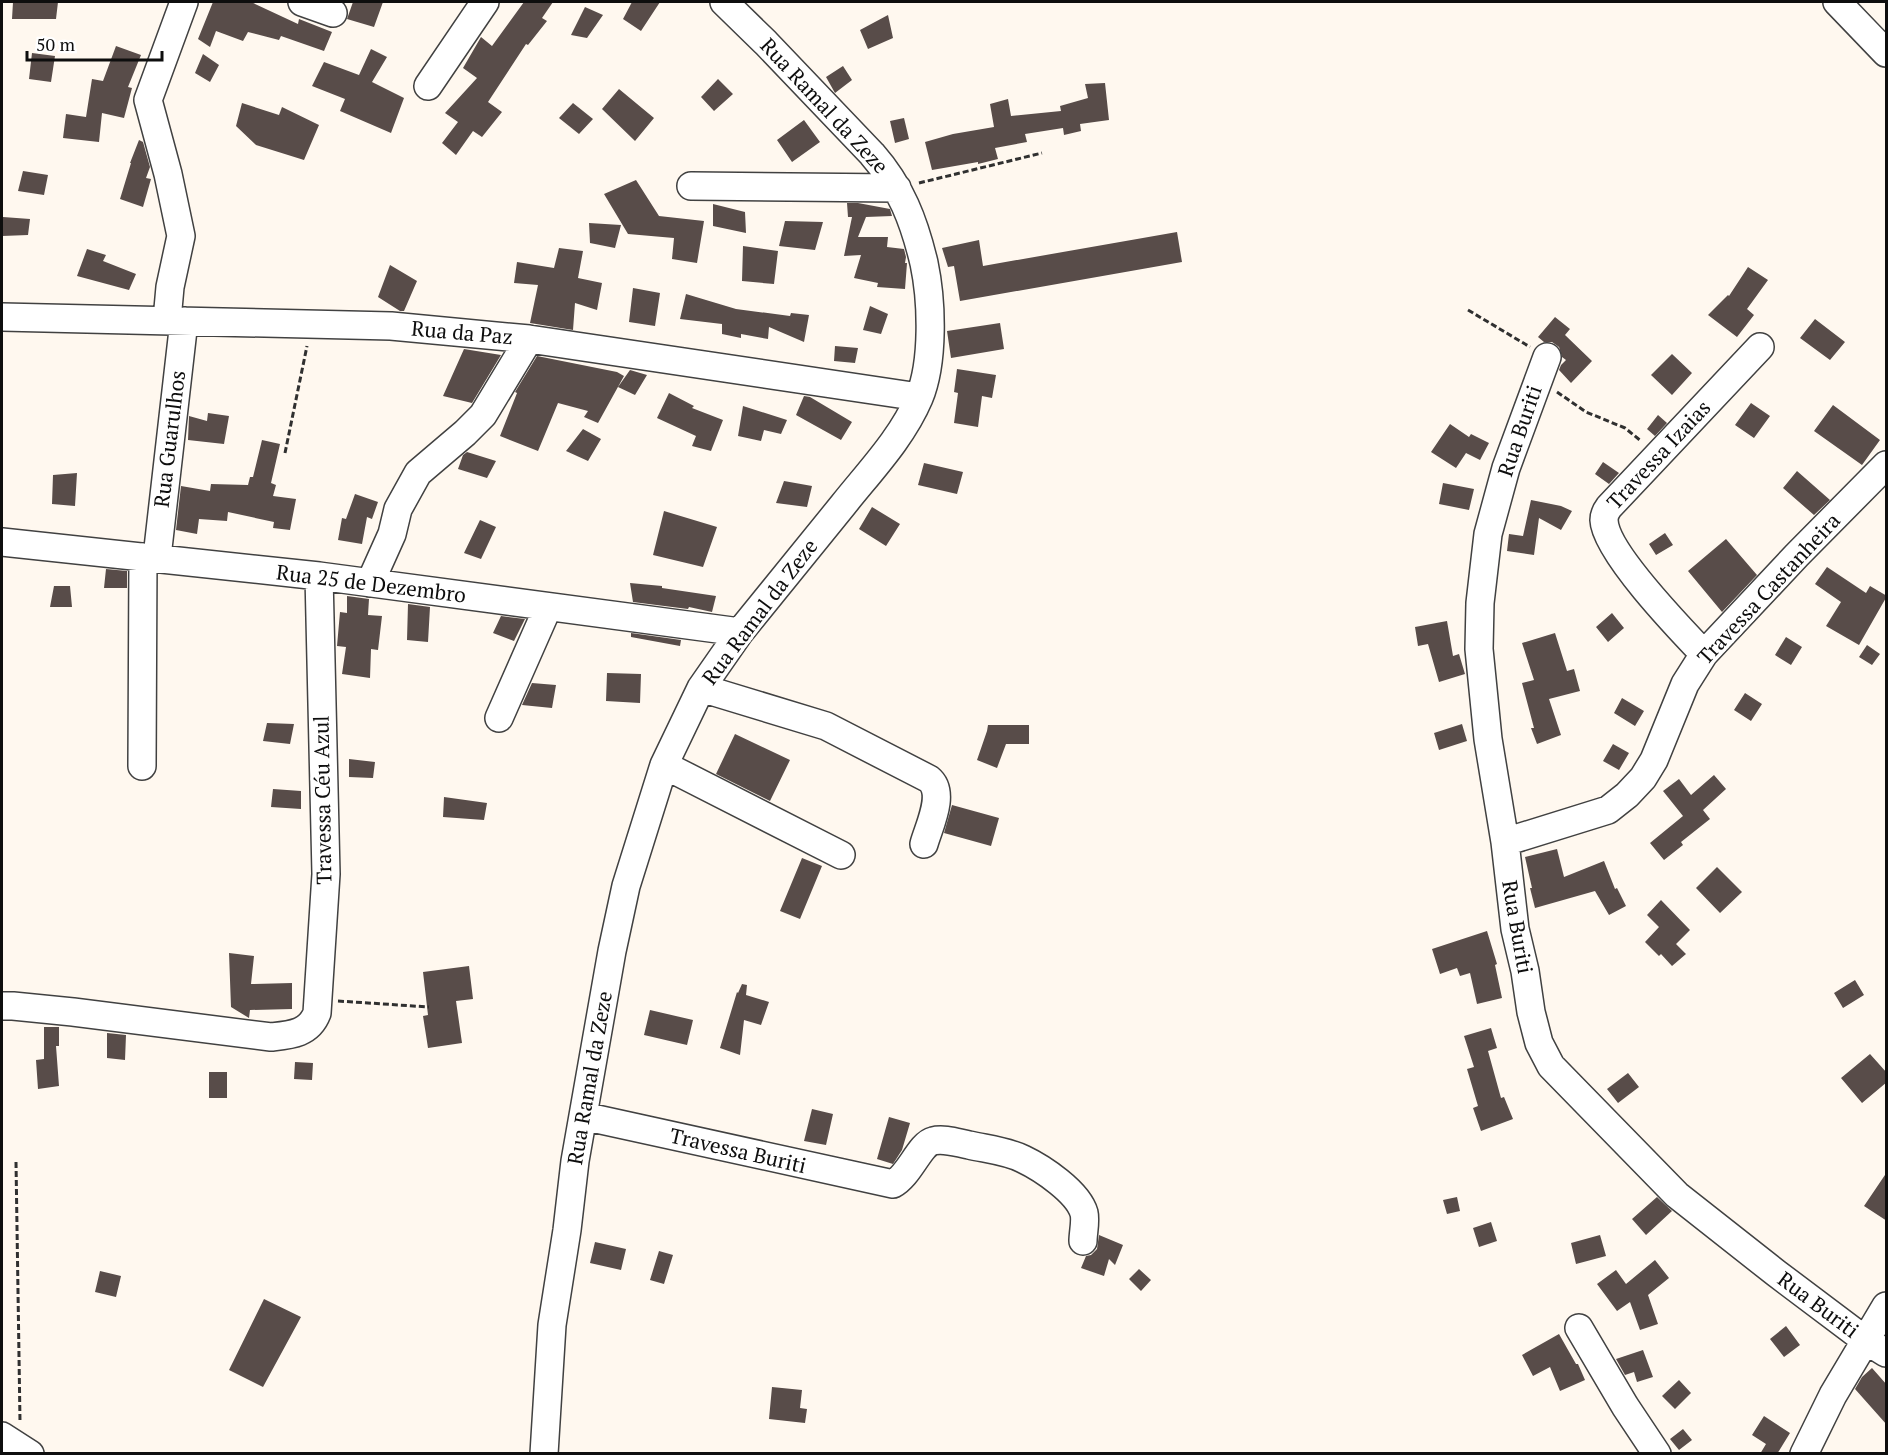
<svg xmlns="http://www.w3.org/2000/svg" width="1888" height="1455" font-family="'PT Serif',serif">
<rect width="100%" height="100%" fill="#fff8ef"/>
<path fill="#584c49" d="M13,2H58L56,19H12Z
M213,2H251L298,24L299,19L332,32L324,51L281,36L279,40L248,32L243,41L216,31L210,47L198,39Z
M353,2H383L374,27L347,19Z
M524,2H553L542,18L547,21L528,45L526,44L488,102L502,112L482,137L473,131L456,155L442,143L458,122L445,113L477,78L463,68L481,37L492,46Z
M632,2H660L641,31L623,19Z
M585,7L603,15L587,38L571,35Z
M888,15L893,38L868,49L860,30Z
M116,46L141,55L128,87L132,88L124,118L102,113L99,142L63,138L66,114L86,117L92,79L103,81Z
M371,49L387,57L372,82L404,98L391,133L340,111L345,99L312,86L324,62L359,75Z
M32,53L55,56L51,82L29,79Z
M203,54L219,65L210,82L195,73Z
M843,66L852,80L835,93L826,77Z
M718,79L733,94L714,111L701,97Z
M1105,83L1109,120L1080,124L1081,131L1064,135L1063,128L1025,134L1027,142L995,148L998,159L978,164V162L932,170L925,142L953,134L994,127L990,104L1008,99L1011,116L1061,111L1060,106L1088,98L1085,84Z
M619,89L654,118L635,141L602,109Z
M242,103L279,115L282,107L319,125L304,160L256,145L236,126Z
M573,103L593,119L579,134L559,118Z
M904,118L909,139L895,143L890,121Z
M804,120L820,142L792,162L777,140Z
M139,140L143,142L150,167L146,178L151,179L143,207L120,199L131,163H130Z
M23,171L48,175L44,195L18,191Z
M636,180L659,216L704,221L697,263L672,259L674,238L628,234L604,194Z
M847,203H858L890,209L892,216L866,217L858,237H888L887,247L904,249L906,257L905,263H907L905,289L877,287L878,283L854,278L861,255L844,256L852,217H848Z
M713,204L745,212L746,233L713,226Z
M3,217L30,219L28,235L2,236Z
M785,221L823,222L815,250L779,246Z
M589,223L621,225L615,248L590,243Z
M1177,232L1182,262L960,301L954,266L948,267L942,248L979,240L983,266Z
M743,246L778,251L774,284L742,281Z
M559,248L583,251L578,278L602,283L597,310L575,303L573,330L530,323L538,285L514,283L517,262L554,268Z
M87,249L106,255L103,261L136,274L129,290L77,276Z
M390,265L417,281L404,311H400L378,297Z
M1748,267L1768,280L1747,309L1754,315L1737,337L1708,315L1728,295L1729,296Z
M633,288L660,293L655,326L629,322Z
M686,294L736,309L790,316L791,313L809,315L804,342L769,327L768,339L741,334V338L722,334V324L680,319Z
M870,306L888,314L881,334L863,330Z
M1555,317L1570,329L1565,335L1592,361L1571,383L1559,370L1561,365L1566,360L1562,357L1559,347L1552,342H1544L1538,337Z
M1815,319L1845,342L1830,360L1800,338Z
M1000,323L1004,349L951,358L947,331Z
M835,346L858,348L855,363L834,361Z
M464,349L501,355L472,403L443,396Z
M1672,354L1692,373L1672,395L1651,375Z
M537,356L617,372L624,376L598,423L584,417L588,411L558,403L538,451L500,436L517,393L515,392Z
M957,369L996,375L992,398L982,396L978,427L954,423L958,393L954,392Z
M630,370L647,375L635,395L618,387Z
M669,393L694,406L692,408L723,420L711,451L692,446L696,436L657,418Z
M804,396L810,397L852,422L841,440L796,415Z
M1751,403L1770,416L1754,438L1735,425Z
M1833,405L1880,440L1862,465L1814,431Z
M743,406L787,420L781,434L764,430L761,441L738,436Z
M208,413L229,416L224,444L188,440L189,416L207,421Z
M1658,415L1667,423L1655,436L1647,429Z
M1450,424L1469,437L1471,434L1489,443L1480,460L1466,453L1456,468L1431,452Z
M583,429L601,439L588,461L566,451Z
M262,440L280,444L271,483L276,485L273,496L296,499L290,530L273,528L274,522L228,512L227,521L199,519L197,534L176,530L181,486L210,491L211,484L248,485L250,477H253Z
M467,452L496,461L487,478L458,469L463,455Z
M1603,462L1619,473L1609,484L1595,474Z
M924,463L963,472L957,494L918,485Z
M1797,471L1830,500L1814,515L1783,488Z
M77,473L75,506L52,504L53,475Z
M784,481L812,486L807,507L776,503Z
M1443,483L1474,489L1469,510L1439,504Z
M355,494L378,502L372,519L367,517L362,544L338,540L342,518L346,519Z
M1531,500L1561,506L1572,511L1561,530L1539,518L1534,555L1507,551L1509,534L1523,536Z
M872,507L900,524L886,546L859,529Z
M664,511L717,527L703,567L653,555Z
M480,520L496,527L481,559L464,553Z
M1665,533L1673,545L1656,555L1649,544Z
M1726,539L1757,575L1722,612L1688,571Z
M1827,567L1866,593L1870,586L1887,596L1859,645L1826,626L1841,602L1815,584Z
M106,569L127,571V588H104Z
M630,583L662,586V588L716,596L712,612L689,607L688,609L633,602Z
M54,586H70L72,607H50Z
M347,596L369,599L368,615L382,616L378,650L371,649L370,678L342,674L346,647L337,646L340,612L347,613Z
M408,604L430,607L428,642L407,640Z
M1612,613L1624,628L1608,642L1596,627Z
M501,616L525,619L514,641L493,633Z
M1447,621L1453,656L1459,654L1465,674L1439,682L1428,644L1418,646L1415,627Z
M631,633L681,640L680,646L631,637Z
M1555,633L1567,671L1574,669L1580,691L1549,699L1561,735L1537,744L1531,728H1534L1522,683L1534,680L1522,643Z
M1786,637L1802,647L1791,665L1775,655Z
M1867,645L1880,654L1872,665L1859,657Z
M607,673L641,674L640,703L606,701Z
M532,683L556,685L552,708L522,705Z
M1745,693L1762,704L1751,721L1734,710Z
M1622,698L1644,711L1635,726L1614,713Z
M267,723L294,724L290,744L263,741Z
M1462,724L1467,741L1439,750L1434,733Z
M988,725H1029V744H1006L997,768L977,760L987,731Z
M735,734L790,760L770,801L716,774Z
M1613,744L1629,753L1619,770L1603,761Z
M349,759L375,762L373,778L349,777Z
M1714,775L1726,789L1703,810L1710,819L1681,842L1683,845L1664,860L1650,843L1683,816L1663,791L1679,779L1691,795Z
M273,789L301,791V809L271,807Z
M444,797L487,803L484,820L443,817Z
M952,805L999,818L991,846L944,833Z
M1557,849L1564,877L1604,861L1615,889L1617,888L1626,906L1609,915L1595,891L1535,908L1530,888H1532L1525,857Z
M802,858L822,866L800,919L780,911Z
M1717,867L1742,892L1720,913L1696,888Z
M1661,900L1690,930L1676,944L1686,954L1672,966L1661,954L1659,956L1645,942L1659,927L1647,915Z
M1487,931L1497,964L1495,965L1502,998L1477,1004L1470,973L1460,976L1457,968L1440,974L1432,949Z
M229,953L254,956L251,984L292,983V1009L250,1010L249,1018L231,1007Z
M469,966L473,999L456,1001L462,1043L428,1048L423,1016L428,1015L423,972Z
M1855,980L1864,995L1843,1008L1834,993Z
M742,984L747,985L746,995L769,1002L761,1025L744,1020L740,1055L720,1048L737,992L738,993Z
M650,1010L693,1020L687,1045L644,1035Z
M44,1027H59V1046H56L59,1086L38,1089L36,1060L44,1059Z
M1491,1028L1497,1048L1488,1051L1501,1098L1504,1097L1513,1119L1481,1131L1473,1108L1478,1106L1467,1069L1474,1067L1464,1036Z
M107,1033L126,1035L125,1060L107,1058Z
M1870,1054L1887,1073V1082L1862,1103L1841,1078Z
M295,1062L313,1063L312,1080L294,1079Z
M209,1072H227V1098H209Z
M1628,1073L1639,1087L1618,1103L1607,1089Z
M812,1109L833,1114L826,1145L804,1141Z
M889,1117L910,1123L902,1150L893,1164L877,1159Z
M1887,1172V1221L1864,1206Z
M1457,1197L1460,1211L1447,1214L1443,1200Z
M1657,1197L1672,1211L1646,1235L1632,1219Z
M1491,1222L1497,1241L1479,1247L1473,1228Z
M1099,1235L1123,1245L1115,1265L1109,1259L1104,1276L1081,1268L1086,1256L1091,1255L1097,1249Z
M1600,1235L1606,1256L1576,1264L1571,1243Z
M595,1242L626,1249L621,1270L590,1263Z
M659,1251L673,1255L664,1284L650,1280Z
M1655,1260L1669,1278L1648,1295L1658,1324L1640,1330L1630,1302L1617,1311L1597,1284L1616,1270L1626,1284Z
M1139,1269L1151,1280L1141,1291L1129,1279Z
M100,1271L121,1276L116,1297L95,1292Z
M264,1299L301,1317L263,1387L229,1370Z
M1786,1326L1800,1345L1784,1357L1770,1339Z
M1559,1334L1576,1364H1578L1585,1380L1560,1391L1550,1367L1533,1376L1522,1355Z
M1643,1350L1653,1377L1637,1382L1634,1372L1625,1375L1616,1359Z
M1872,1368L1887,1385V1425L1855,1389L1862,1377Z
M1679,1380L1691,1393L1675,1409L1662,1396Z
M772,1387L802,1390L800,1408L807,1409L805,1423L769,1419Z
M1764,1416L1790,1433L1777,1454H1760L1766,1444L1752,1435Z
M1683,1429L1692,1440L1679,1450L1670,1439Z"/>
<g fill="none" stroke-linecap="round" stroke-linejoin="round">
<g stroke="#414141" stroke-width="30">
<path id="minor" d="M302,2L333,13
M1837,2L1886,53
M428,86L485,2
M691,186L897,188
M2,317L391,326L529,339L919,397
M167,320L170,287L181,236L168,174L148,100L184,2
M1547,357L1506,468L1488,534L1480,603L1479,649L1488,739L1505,842L1515,929L1525,971L1531,1012L1539,1043L1551,1066L1677,1195L1776,1273L1865,1340L1886,1353
M2,542L319,576L740,632
M157,557L184,321
M370,583L392,534L398,509L418,473L465,433L483,415L529,339
M1704,654C1681,630 1605,551 1604,520C1604,514 1606,511 1609,507L1760,347
M701,688L826,726L929,779C946,793 929,826 924,844
M499,718L548,607
M664,765L841,855
M142,766L143,557
M1505,842L1608,810L1627,795L1643,778L1654,760L1685,684L1704,654L1797,555L1886,465
M2,1006H13L73,1012L271,1037C290,1035 309,1034 317,1013L326,874L319,576
M583,1116L893,1184C909,1176 920,1144 933,1141C944,1138 958,1143 969,1145C986,1149 1007,1151 1023,1159C1042,1168 1078,1192 1084,1213C1086,1221 1083,1233 1083,1241
M1579,1328L1625,1406L1657,1454
M2,1436L30,1454
M544,1454L552,1325L567,1230L575,1161L612,951L626,886L664,765L701,688L740,632C774,590 809,547 843,505C870,471 902,438 919,398C934,362 932,301 924,263C914,221 901,187 872,154L766,43L724,2
M1804,1454L1833,1395L1886,1306"/>
</g>
<path stroke="#303030" stroke-width="3" stroke-dasharray="6 3" stroke-linecap="butt" d="M919,183L1042,153
M1468,310L1530,347
M1557,392L1586,412L1625,428L1641,441
M285,453L307,346
M338,1001L429,1007
M16,1162L20,1421"/>
<use href="#minor" stroke="#fff" stroke-width="27"/>
</g>
<g text-anchor="middle" stroke-width="6" stroke-linejoin="round" paint-order="stroke">
<g font-size="21" fill="#0e0e0e" stroke="#fff">
<text transform="translate(824 106) rotate(47)" y="7">Rua Ramal da Zeze</text>
<text transform="translate(462 333) rotate(5)" y="7">Rua da Paz</text>
<text transform="translate(1520 431) rotate(-71)" y="7">Rua Buriti</text>
<text transform="translate(170 439) rotate(-83)" y="7">Rua Guarulhos</text>
<text transform="translate(1659 455) rotate(-47)" y="7">Travessa Izaias</text>
<text transform="translate(371 584) rotate(7)" y="7">Rua 25 de Dezembro</text>
<text transform="translate(1769 589) rotate(-47)" y="7">Travessa Castanheira</text>
<text transform="translate(760 612) rotate(-53)" y="7">Rua Ramal da Zeze</text>
<text transform="translate(323 800) rotate(-91)" y="7">Travessa Céu Azul</text>
<text transform="translate(1517 927) rotate(80)" y="7">Rua Buriti</text>
<text transform="translate(590 1078) rotate(-80)" y="7">Rua Ramal da Zeze</text>
<text transform="translate(738 1151) rotate(13)" y="7">Travessa Buriti</text>
<text transform="translate(1818 1305) rotate(37)" y="7">Rua Buriti</text>
</g>
</g>
<rect width="1888" height="1455" fill="none" stroke="#0e0e0e" stroke-width="6"/>
<path d="M27 51v9h135v-9" fill="none" stroke="#0e0e0e" stroke-width="3"/>
<text x="36" y="51" font-size="18" fill="#0e0e0e" stroke="#ffffff" stroke-width="4.5" paint-order="stroke">50 m</text>
</svg>
